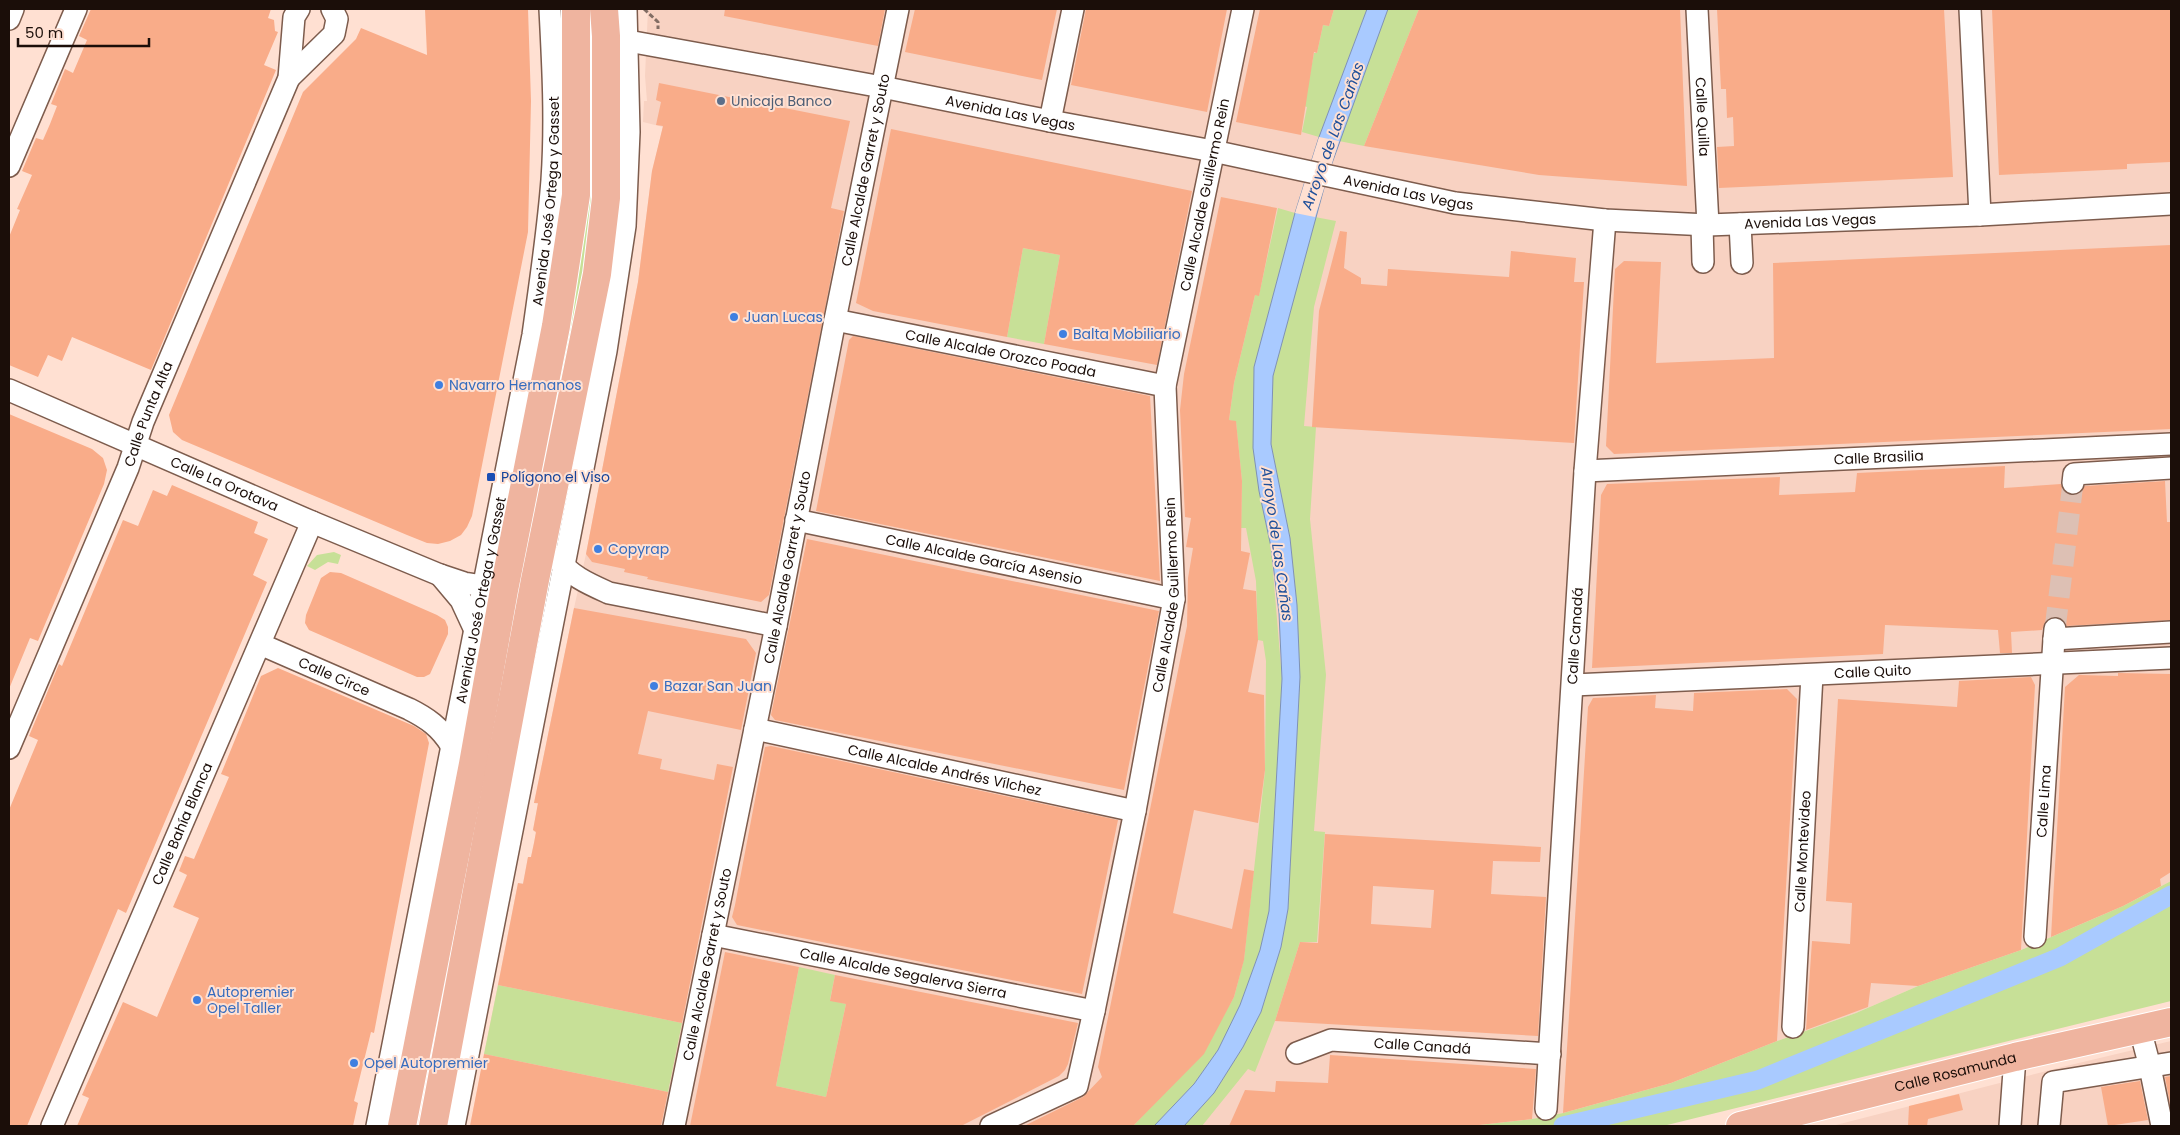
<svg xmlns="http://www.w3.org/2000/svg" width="2180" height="1135" font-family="Poppins,sans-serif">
<rect width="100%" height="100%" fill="#ffe0d2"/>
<path fill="#f8d2c2" d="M648,9H2171V881L2123,906L2021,950L1918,986L1856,1013L1777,1041L1671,1083L1563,1113L1532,1119L1470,1126H470L518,883H523L528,857H531L536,833L533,830L538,804L534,803L574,608L586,554L638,282L652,171L663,127L643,122L644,101H647L645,76Z
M2171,1041V1126H1832L2062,1067Z"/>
<path fill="#c7e097" d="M1334,9H1367L1319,137L1302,132L1307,107L1304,106L1314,53H1317L1323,25L1329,26Z
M1388,9H1419L1364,146L1339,141Z
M596,102L592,216L586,260L539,514L530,511L587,103Z
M1278,208L1295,213L1254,367L1259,491L1271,547L1282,679L1269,911L1260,950L1240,1005L1218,1050L1194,1084L1154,1126H1133L1202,1053L1234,997L1244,959L1265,771L1266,661L1263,641L1258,640L1256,581L1246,528H1241L1242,481L1236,422L1229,420L1234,383L1255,295H1259Z
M1315,217L1336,221L1314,307L1304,426L1316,427L1310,519L1326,675L1314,831L1325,832L1317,942H1300L1275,1021L1255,1072L1248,1069L1202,1126H1184L1214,1093L1243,1047L1261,1012L1281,947L1288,909L1300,677L1297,605L1290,538L1271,444L1273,376Z
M1023,248L1060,255L1044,344L1007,337Z
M334,552L341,555L338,564L328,562L315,570L307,566L317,555Z
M2171,881V1001L1663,1126H1470L1532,1119L1563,1113L1671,1083L1777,1041L1856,1013L1918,986L2021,950L2123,906Z
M799,967L835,975L830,1000L846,1004L826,1097L776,1086Z
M498,985L682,1023L668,1092L484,1054Z"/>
<path fill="#a9caff" stroke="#7e92b5" d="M1367,9H1388L1327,177L1273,376L1271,444L1290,538L1297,605L1300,677L1288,909L1281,947L1261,1012L1243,1047L1214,1093L1184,1126H1154L1194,1084L1218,1050L1240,1005L1260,950L1269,911L1282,679L1279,613L1271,547L1259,491L1253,448L1254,367L1295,213L1319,137Z"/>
<path fill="#ffe0d2" d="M1319,137L1339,141L1315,217L1295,213Z"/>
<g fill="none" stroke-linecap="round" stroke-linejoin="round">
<path stroke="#a9caff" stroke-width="19" d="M1563,1126L1758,1080L2060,957L2171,895"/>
</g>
<path fill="#f9ac89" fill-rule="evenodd" d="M91,9H271L268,18L274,20L275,31L278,32L264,65L276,70L151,370L72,337L62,361L48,355L38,377L9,365V237L20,210L17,209L32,175L22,171L36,138L43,140L50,124L57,106L51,104L65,69L73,73L87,40L79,36Z
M425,9H528L531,101L528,232L472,516L467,527L461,535L450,541L438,544L427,543L407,535L182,440L173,432L169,415L303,92L356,39L361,28L427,55Z
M725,9H885L878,46L724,16Z
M915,9H1057L1042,80L905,52Z
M1086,9H1227L1207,112L1071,85Z
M1260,9H1334L1329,26L1323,25L1317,53L1314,52L1301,135L1236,122Z
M1419,9H1680L1687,186L1539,175L1364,146Z
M1717,9H1944L1953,177L1719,188L1717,147L1734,146L1733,117L1727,118L1726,89H1721Z
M1992,9H2171V162L2127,164V169L1999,175Z
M659,83L850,121L831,208L844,211L769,595L761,602L647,579L648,577L624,572L625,569L592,562L586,554L638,282L652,171L663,126L656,125L661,102L656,100Z
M891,129L1192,191L1157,365L1044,344L1060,255L1023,248L1007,337L873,311L856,303Z
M1221,197L1277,208L1259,296L1255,295L1234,383L1229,420L1236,421L1242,481L1241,551L1250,553L1243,589L1256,591L1258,640L1248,692L1264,695L1265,770L1258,823L1194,810L1173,913L1232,929L1244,869L1254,871L1244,960L1234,997L1204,1054L1133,1126H1024L1083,1097L1102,1077L1098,1067L1187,626L1188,578L1193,548L1186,547L1191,518L1185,517L1180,410L1184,374Z
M1340,231L1347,232L1344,268L1361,278V284L1387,286L1388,269L1509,277L1511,251L1576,258L1574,282H1584L1574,443L1312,427L1319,311Z
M2171,245V429L1614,454L1606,446L1615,269L1624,261L1661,262L1656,363L1774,358L1773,263Z
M853,336L1150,396L1160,581L816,511L849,340Z
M9,414L92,449L103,458L107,470L104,484L38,641L30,638L9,689Z
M2005,466L2004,488L2061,484L2065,493L2072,495L2078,494L2085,486L2165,481L2167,522H2171V620L2067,626L2062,619L2050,617L2045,622L2042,630L2011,632L2012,653H2000L1998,630L1885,625L1883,654L1592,668L1601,495L1607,484L1780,477L1779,495L1855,492L1857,473Z
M172,485L258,522L254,533L268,539L253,575L267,582L126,913L118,909L27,1126H9V810L38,740L29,736L59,664L62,666L123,520L138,526L153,490L167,496Z
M807,539L1159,611L1124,790L775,720L771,715Z
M330,572L341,573L437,615L445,620L448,627V634L430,674L424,677H417L309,630L305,623L306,615L321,578Z
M574,608L746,639L756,653L741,730L648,711L638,754L662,759L660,769L714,780L717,764L733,767L682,1023L498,985L518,883L523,884L528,857H531L534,843L536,832L533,830L538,803H534Z
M278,668L414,726L426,734L429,743L374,1033L371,1032L354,1101L358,1103L353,1126H77L89,1098L82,1095L123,1002L157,1017L199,918L173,907L187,875L179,871L185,856L194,859L229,777L221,774L261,676Z
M2118,673L2171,674V872L2160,879L2161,886L2123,906L2051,937L2065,687L2079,675L2118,676Z
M2031,677L2035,685L2021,950L1918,986L1871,983L1868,1007L1806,1030L1812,941L1850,944L1852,903L1826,901L1838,699L1957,707L1959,681Z
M1787,689L1797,699L1777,1041L1671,1083L1563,1113L1588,707L1593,698L1656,695L1655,708L1693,711L1694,693Z
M771,746L1118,820L1082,994L737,925L732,917L735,905L765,747Z
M1325,834L1541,847L1540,862L1493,861L1491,894L1546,897L1538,1036L1275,1021L1300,942L1318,943ZM1373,886L1434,890L1431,928L1371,924Z
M725,952L799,967L776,1086L826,1097L846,1004L830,1001L835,975L1078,1023L1068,1064L1065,1070L1059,1076L961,1126H690Z
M484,1054L668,1092L661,1126H470Z
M1330,1055L1536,1069L1532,1119L1470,1126H1229L1245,1090L1275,1092L1276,1081L1328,1083Z
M2171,1076V1109L2165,1077Z
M2140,1081L2148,1120L2108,1126L2101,1087Z
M1959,1094L1963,1110L1928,1119L1927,1126H1908L1909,1106Z"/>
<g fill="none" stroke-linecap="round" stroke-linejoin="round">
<path stroke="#ddc0b4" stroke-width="21" stroke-dasharray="21 11" stroke-linecap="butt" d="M2055,629L2073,483"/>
<g stroke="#7d5c4d" stroke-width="24">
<g id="minor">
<path id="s1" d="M1697,9L1708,225"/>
<path d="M1970,9L1980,215"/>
<path d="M9,19L13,9"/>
<path id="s2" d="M577,74L606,46L628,41L882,87L1050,121L1213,151L1455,203L1605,220L1708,225L1980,215L2171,204"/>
<path d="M289,78L334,34L337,19L332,9"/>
<path d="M1050,121L1073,9"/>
<path d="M9,166L76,9"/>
<path d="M1740,224L1742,263"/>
<path d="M1702,225L1703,262"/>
<path id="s3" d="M835,320L1165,386"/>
<path id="s4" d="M9,390L312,522L440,575L464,583L496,588"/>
<path id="s5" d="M1585,471L2171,444"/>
<path d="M2073,483L2074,474L2171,468"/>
<path id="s6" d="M796,520L1174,599"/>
<path d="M557,558C570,576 589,584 609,593L776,626"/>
<path d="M440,575L461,600L474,628"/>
<path d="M2055,629L2054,639L2171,632"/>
<path id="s7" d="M260,644L409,709C427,718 440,727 451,745"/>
<path id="s8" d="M1573,685L2171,658"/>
<path id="s9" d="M755,729L1135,811"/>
<path id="s10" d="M9,748L128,468L143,422L289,78L294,17L299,9"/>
<path id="s11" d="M713,935L1094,1011"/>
<path id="s12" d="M2035,937L2054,639"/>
<path id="s13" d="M1793,1027L1812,675"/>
<path d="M2140,1029L2150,1067L2162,1126"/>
<path id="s14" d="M1297,1053L1331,1040L1550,1054"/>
<path id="s15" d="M1546,1109L1585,471L1605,220"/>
<path id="s16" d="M52,1126L312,522"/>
<path id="s17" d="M377,1126L533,335C540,284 548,232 552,180C556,123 553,66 550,9"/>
<path d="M454,1126L606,351L625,226L629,132L626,9"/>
<path id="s18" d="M674,1126L776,626L835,320L898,9"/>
<path id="s19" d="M991,1126L1077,1086L1094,1011L1135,811L1174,599L1165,386L1243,9"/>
<path d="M2010,1126L2015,1057"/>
<path d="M2049,1126L2053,1082L2171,1063"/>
</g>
</g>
<g stroke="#fff" stroke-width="30">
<g id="major">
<path d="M402,1126L473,764L504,590L556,326L576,195V9"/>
<path d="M433,1126L535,580L597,274L606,198V36L604,9"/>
<path id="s20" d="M1740,1126L2015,1057L2171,1022"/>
</g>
</g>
<path stroke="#826d64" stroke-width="3" stroke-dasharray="5 2.5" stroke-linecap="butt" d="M644,9L658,22V29"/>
<use href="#minor" stroke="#fff" stroke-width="21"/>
<use href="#major" stroke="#efb49f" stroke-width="28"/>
</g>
<circle fill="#5c6f8a" stroke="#ffe0d2" stroke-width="2" cx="721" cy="101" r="5"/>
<g fill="#3f7fe0" stroke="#ffe0d2" stroke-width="2">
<circle cx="734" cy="317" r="5"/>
<circle cx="1063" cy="334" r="5"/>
<circle cx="439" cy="385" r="5"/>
<circle cx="598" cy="549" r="5"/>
<circle cx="654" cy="686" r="5"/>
<circle cx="197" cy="1000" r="5"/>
<circle cx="354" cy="1063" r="5"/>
</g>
<rect fill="#1a4fb4" stroke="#ffe0d2" stroke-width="2" x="486" y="472" width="10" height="10" rx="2.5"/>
<g text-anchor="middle" stroke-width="4" stroke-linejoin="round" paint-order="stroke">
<g font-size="14" fill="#4e5e75" stroke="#ffe0d2" text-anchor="start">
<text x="731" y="106">Unicaja Banco</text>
</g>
<g font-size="14" fill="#1b0e09" stroke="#ffe0d2">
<text dy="5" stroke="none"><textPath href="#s2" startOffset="452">Avenida Las Vegas</textPath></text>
<text dy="5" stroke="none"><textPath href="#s1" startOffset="108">Calle Quilla</textPath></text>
<text dy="5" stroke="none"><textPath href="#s18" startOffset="975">Calle Alcalde Garret y Souto</textPath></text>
<text dy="5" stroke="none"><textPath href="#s2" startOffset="858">Avenida Las Vegas</textPath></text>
<text dy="5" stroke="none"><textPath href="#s19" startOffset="1000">Calle Alcalde Guillermo Rein</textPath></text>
<text dy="5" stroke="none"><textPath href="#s17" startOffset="941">Avenida José Ortega y Gasset</textPath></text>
<text dy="5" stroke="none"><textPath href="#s2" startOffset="1262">Avenida Las Vegas</textPath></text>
<text dy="5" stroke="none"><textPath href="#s3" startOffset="169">Calle Alcalde Orozco Poada</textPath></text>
<text dy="5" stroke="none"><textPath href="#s10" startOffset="362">Calle Punta Alta</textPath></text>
<text dy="5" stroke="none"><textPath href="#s5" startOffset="294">Calle Brasilia</textPath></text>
<text dy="5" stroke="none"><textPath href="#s4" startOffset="235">Calle La Orotava</textPath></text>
<text dy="5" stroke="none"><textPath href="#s6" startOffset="192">Calle Alcalde García Asensio</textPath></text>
<text dy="5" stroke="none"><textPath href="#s18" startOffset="570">Calle Alcalde Garret y Souto</textPath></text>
<text dy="5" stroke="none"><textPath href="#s19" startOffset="595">Calle Alcalde Guillermo Rein</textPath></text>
<text dy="5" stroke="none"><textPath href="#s17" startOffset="536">Avenida José Ortega y Gasset</textPath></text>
<text dy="5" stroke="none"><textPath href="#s15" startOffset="474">Calle Canadá</textPath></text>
<text dy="5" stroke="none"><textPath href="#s8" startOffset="300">Calle Quito</textPath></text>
<text dy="5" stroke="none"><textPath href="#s7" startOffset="81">Calle Circe</textPath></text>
<text dy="5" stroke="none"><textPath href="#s9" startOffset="194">Calle Alcalde Andrés Vílchez</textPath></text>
<text dy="5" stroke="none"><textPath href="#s12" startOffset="136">Calle Lima</textPath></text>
<text dy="5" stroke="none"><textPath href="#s16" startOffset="329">Calle Bahía Blanca</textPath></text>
<text dy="5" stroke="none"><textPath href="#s13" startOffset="176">Calle Montevideo</textPath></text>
<text dy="5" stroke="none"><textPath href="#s18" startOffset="165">Calle Alcalde Garret y Souto</textPath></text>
<text dy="5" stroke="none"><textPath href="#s11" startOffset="194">Calle Alcalde Segalerva Sierra</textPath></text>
<text dy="5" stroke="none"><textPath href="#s14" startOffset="128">Calle Canadá</textPath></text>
<text dy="5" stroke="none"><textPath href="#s20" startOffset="222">Calle Rosamunda</textPath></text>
</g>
<g font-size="14" fill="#366cbe" stroke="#ffe0d2" text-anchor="start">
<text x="744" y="322">Juan Lucas</text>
<text x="1073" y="339">Balta Mobiliario</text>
<text x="449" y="390">Navarro Hermanos</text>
<text x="608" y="554">Copyrap</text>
<text x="664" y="691">Bazar San Juan</text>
<text x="207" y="997">Autopremier<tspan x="207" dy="16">Opel Taller</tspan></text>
<text x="364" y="1068">Opel Autopremier</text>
</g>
<g font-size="14" fill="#164399" stroke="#ffe0d2" text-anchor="start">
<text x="501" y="482">Polígono el Viso</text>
</g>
<g font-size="15" font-style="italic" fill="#20509a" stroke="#ffe0d2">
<text transform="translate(1333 136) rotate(-70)" y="5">Arroyo de Las Cañas</text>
<text transform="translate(1277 544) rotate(82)" y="5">Arroyo de Las Cañas</text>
</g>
</g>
<rect width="2180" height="1135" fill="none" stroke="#1b0e09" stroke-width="20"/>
<path d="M18 38v8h131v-8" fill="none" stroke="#1b0e09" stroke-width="2.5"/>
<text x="25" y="38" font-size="15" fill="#1b0e09" stroke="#ffe0d2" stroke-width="4" paint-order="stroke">50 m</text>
</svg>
